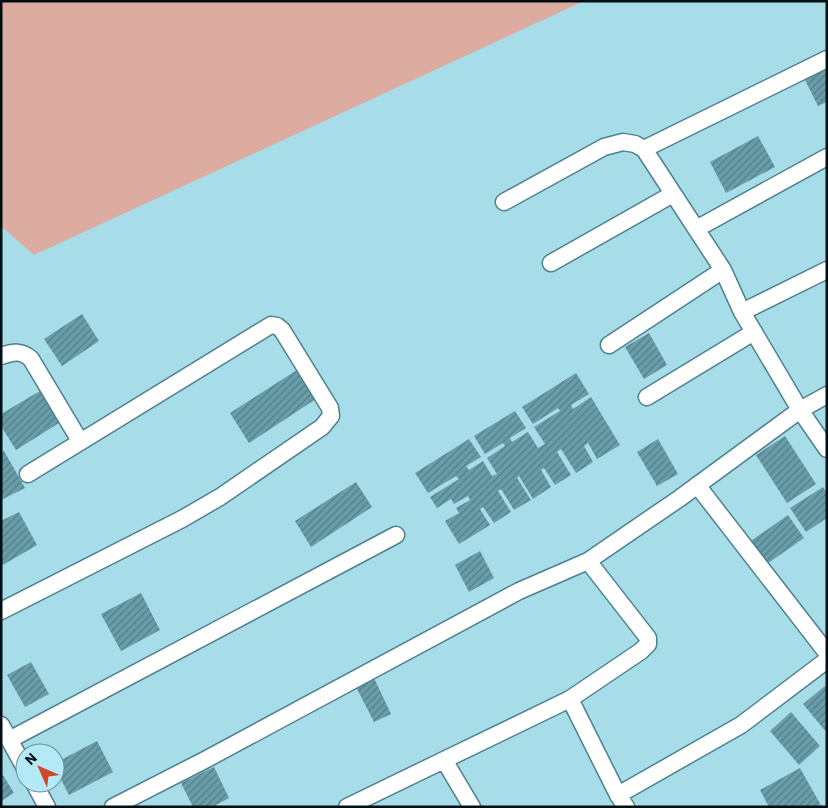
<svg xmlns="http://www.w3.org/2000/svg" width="828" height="808" font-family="'IBM Plex Sans',sans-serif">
<defs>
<pattern id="building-hatch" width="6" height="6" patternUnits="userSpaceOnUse" patternTransform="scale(1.25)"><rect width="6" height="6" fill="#699da9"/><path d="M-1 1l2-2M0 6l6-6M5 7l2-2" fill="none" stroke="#547e88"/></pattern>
</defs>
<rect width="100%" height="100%" fill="#a7dde9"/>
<path fill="#ddaca1" d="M1,1H584L34,255L1,226Z"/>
<path fill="url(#building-hatch)" d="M827,66V102L818,106L802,74Z
M758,136L775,167L726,193L710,162Z
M82,314L99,341L62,366L44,339Z
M649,333L667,365L644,379L625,347Z
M297,370L316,399L249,443L230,413Z
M576,373L589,394L571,405L573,409L591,397L620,445L597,459L588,443L584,446L593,462L576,473L561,449L557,452L571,475L555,485L544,468L541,470L551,487L533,499L519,476L517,478L531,500L514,510L501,489L498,491L511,512L494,523L483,507L480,509L490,525L459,544L445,521L459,513L456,508L470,500L468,496L454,504L451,499L437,508L430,497L459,479L456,476L428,493L415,473L469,439L481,457L466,466L469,470L483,461L492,476L497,474L487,458L505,446L503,443L485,454L474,436L515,411L526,428L510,438L512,442L528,432L538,448L545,444L534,427L560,411L558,408L533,424L522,407Z
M40,391L59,423L16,450L1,426V414Z
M785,436L816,484L787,503L756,455Z
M658,439L678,474L657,486L637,452Z
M4,451L25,488L1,500V453Z
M356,482L372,507L311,547L295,521Z
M823,487L827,493V518L806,532L790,508Z
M19,512L37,545L1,566V521Z
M788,515L804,538L764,566L748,543Z
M480,551L494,578L469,592L455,565Z
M141,593L160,630L121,651L101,614Z
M31,662L49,694L25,707L7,675Z
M374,678L391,714L374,722L356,687Z
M825,686L827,689V733L803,704Z
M791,712L820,746L799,765L770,731Z
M97,741L113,772L69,795L55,768V763Z
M214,767L229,798L212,807H193L181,783Z
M800,768L822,807H769L760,790Z
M3,775L14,793L1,801V776Z"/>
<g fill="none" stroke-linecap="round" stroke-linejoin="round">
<g stroke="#4d818c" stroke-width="19">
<path id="minor" d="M827,59L644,149L723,270L742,312L800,410L827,449
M504,202L604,147L623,142L635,144L644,149
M696,229L827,157
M551,263L673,194
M742,312L827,270
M609,345L723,270
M1,356C14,352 21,350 31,359L80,441
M647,397L754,332
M697,485L827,653
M1,611L182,519L220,497L322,427L331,416L330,408L282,330L277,326L271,325L28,474
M570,699L618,795L626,807
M1,725L25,768
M9,740L396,535
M444,760L570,699L641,651L648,644V638L588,561
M34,783L47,807
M618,795L741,725L827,660
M113,807L203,761L519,591L588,561L680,498L800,410L827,395
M347,807L444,760L472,807"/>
</g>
<use href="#minor" stroke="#fff" stroke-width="16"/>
</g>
<rect width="828" height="808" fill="none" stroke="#000f13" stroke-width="5"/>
<g transform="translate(40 768) rotate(315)"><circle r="24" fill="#b4eaf7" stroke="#6c929c"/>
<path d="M0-4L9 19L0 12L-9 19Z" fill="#d1472a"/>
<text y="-8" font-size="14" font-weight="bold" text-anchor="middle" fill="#000f13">N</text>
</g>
</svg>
